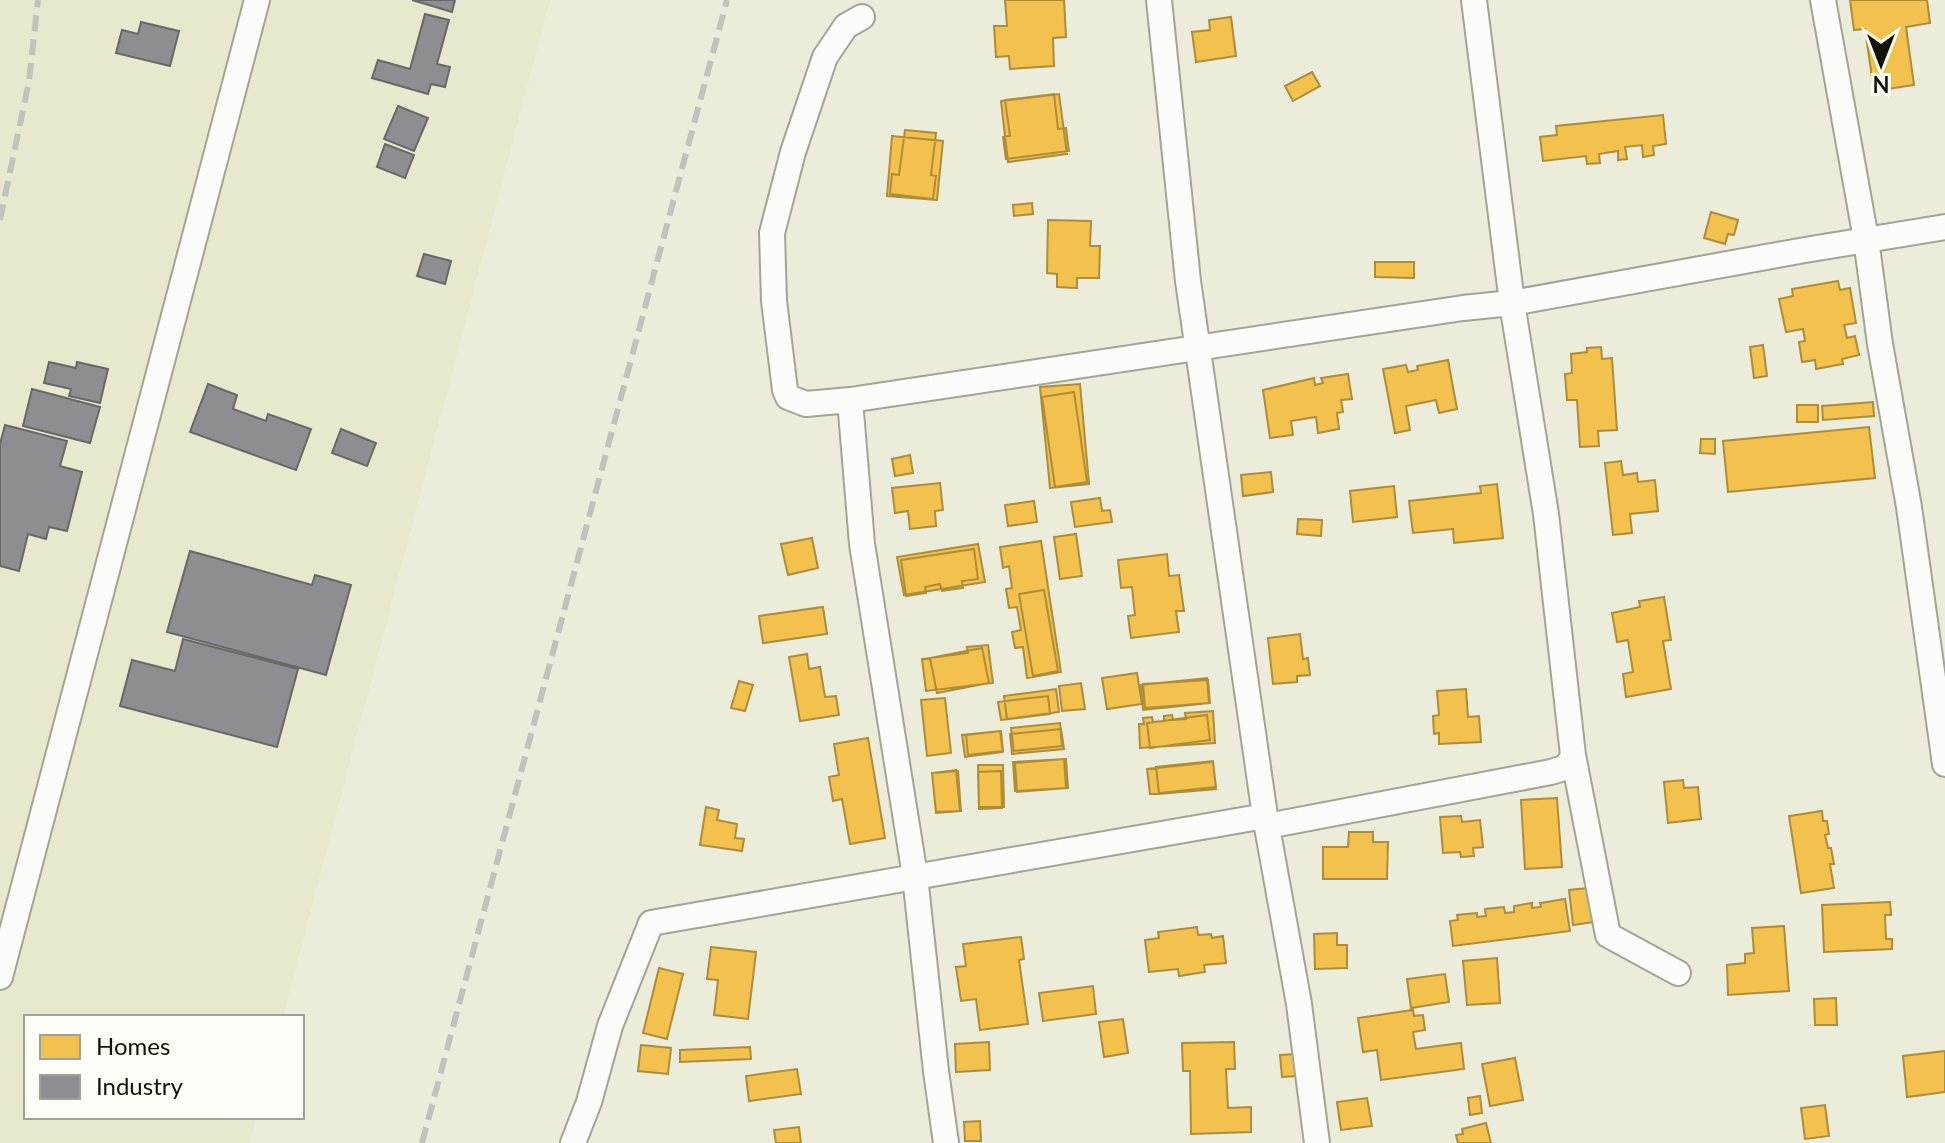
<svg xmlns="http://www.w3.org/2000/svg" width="1945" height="1143" font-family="Lato,sans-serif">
<rect width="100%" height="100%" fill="#ececdb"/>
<path fill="#e8e9cc" d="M0,0H550L283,1017H26V1117H256L250,1143H0Z"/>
<path fill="#f2c14e" stroke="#ae8c38" stroke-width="2" d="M1005,0H1064L1066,37L1053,38L1054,66L1010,69L1009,56L996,57L994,26H1007Z
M1850,0H1927L1930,23L1906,27L1914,85L1874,91L1865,29L1854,30Z
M1231,17L1236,56L1196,62L1192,32L1210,30L1209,20Z
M1312,72L1320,86L1293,101L1285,86Z
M1054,94L1058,129L1066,128L1069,151L1006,159L1003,137L1010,136L1005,100Z
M1059,94L1067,154L1008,162L1001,101Z
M1663,115L1666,144L1653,146L1654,155L1643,157L1642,145L1625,147L1627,159L1618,160V151L1599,154L1600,163L1587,164L1586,156L1543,161L1540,137L1557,135L1556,126Z
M905,130L936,133L931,175L936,176L933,199L890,194L892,174L899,175Z
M892,136L943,141L937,200L887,196Z
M1032,203L1033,214L1014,216L1013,205Z
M1711,212L1738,220L1734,235L1728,234L1725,244L1704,238Z
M1048,220L1091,221L1090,246H1100L1099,278H1077V288L1057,287V274L1047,273Z
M1375,262H1414V278L1375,277Z
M1838,281L1840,290L1850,288L1856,323L1844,325L1847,338L1855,336L1859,355L1842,359L1843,364L1816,369L1815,360L1802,362L1799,342L1805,341L1803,329L1786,332L1779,299L1793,296L1792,289Z
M1763,345L1767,376L1754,378L1750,347Z
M1601,347L1602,359L1612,358L1617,430L1598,431L1599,446L1580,447L1577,400H1567L1565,374L1572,373L1571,354L1587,352V348Z
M1448,360L1457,409L1439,413L1436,400L1406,406L1410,430L1395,433L1383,369L1406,365L1408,372L1418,370L1417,366Z
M1348,374L1352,399L1341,400L1343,412L1337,413L1339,429L1318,433L1316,417L1291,421L1293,435L1270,438L1263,390L1314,378L1315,385L1323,383L1321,378Z
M1080,384L1089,484L1050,488L1040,387Z
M1074,392L1087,482L1055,487L1042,397Z
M1873,402L1874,416L1823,420L1822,406Z
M1797,405H1818V422H1797Z
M1869,427L1875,478L1728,492L1723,441Z
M1701,439H1715V454L1700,453Z
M910,455L913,473L895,476L892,459Z
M1621,461L1623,475L1637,473L1638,482L1655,480L1658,511L1630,514L1632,533L1613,535L1605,463Z
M1271,472L1273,492L1243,496L1241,475Z
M940,483L943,510L935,511L936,526L910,529L908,511L895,513L892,488Z
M1497,484L1503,538L1454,543L1453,529L1413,533L1409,501L1481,493L1480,486Z
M1394,486L1397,517L1353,522L1350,491Z
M1100,498L1102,511L1110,510L1112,522L1075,527L1071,502Z
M1034,501L1037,522L1008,526L1005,505Z
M1298,519L1322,520L1321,536L1297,534Z
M1076,534L1082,576L1060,579L1054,537Z
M812,538L818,568L788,575L781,544Z
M1041,541L1061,672L1027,678L1023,647L1015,648L1012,632L1021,630L1017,607L1009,608L1006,589L1012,588L1009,566L1003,568L1000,547Z
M978,544L985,582L904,595L897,557Z
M974,549L978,579L962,581L963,588L942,591L940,584L925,587L926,593L906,596L901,560Z
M1167,554L1169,576L1179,575L1184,611H1176L1179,632L1131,638L1128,616L1135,615L1132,587L1121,588L1118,560Z
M1044,590L1058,671L1033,676L1019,594Z
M1664,597L1671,640L1663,641L1671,689L1626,697L1623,674L1633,672L1628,640L1617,642L1612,613L1640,607L1639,601Z
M823,607L827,634L763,643L759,616Z
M1300,634L1303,659L1308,658L1310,675L1297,676V682L1273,684L1268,638Z
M988,645L993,683L926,691L922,659L968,653L967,647Z
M982,648L989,683L937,693L930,658Z
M807,654L809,669L820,667L825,697L836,696L839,715L800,721L789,657Z
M1137,673L1142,704L1107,709L1102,678Z
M1207,678L1209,703L1143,710L1141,685Z
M1208,680L1210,703L1145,708L1143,684Z
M739,681L753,685L745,711L731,708Z
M1081,683L1085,709L1062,711L1059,686Z
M1056,689L1059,712L1007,719L1004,696Z
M1466,689L1468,717L1479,716L1481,742L1439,744V733L1434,734L1433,716L1439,715L1437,691Z
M1048,696L1050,714L1001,720L998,702Z
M945,698L951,753L927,756L921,700Z
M1213,711L1215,743L1140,748L1139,724H1144L1143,718L1152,717L1153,722L1164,721V716L1172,715L1173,720L1186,719L1185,713Z
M1207,715L1210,740L1150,748L1147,723Z
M1060,723L1062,746L1014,751L1011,728Z
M1061,729L1064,749L1012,754L1010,734Z
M1000,731L1003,752L965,757L962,735Z
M1001,731L1003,751L968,755L966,735Z
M868,738L885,838L850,844L842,799L833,801L829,777L839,775L834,744Z
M1064,759L1066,788L1017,792L1015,763Z
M1066,759L1068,788L1015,791L1013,762Z
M1213,761L1216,789L1159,794L1156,767Z
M1213,762L1216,787L1150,794L1147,769Z
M978,765H1003L1004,807H979Z
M956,770L960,811L936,813L932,773Z
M958,771L961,811L936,812L932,773Z
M1001,771L1002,808L979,809L978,772Z
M1683,780L1684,788L1698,787L1701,819L1668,823L1664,782Z
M1557,798L1562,867L1525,869L1521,800Z
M706,807L719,810L717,820L737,824L735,838L744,839L742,851L700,845Z
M1822,811L1823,821H1827L1829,834L1825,835L1828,848H1831L1834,864H1830L1834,888L1801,893L1789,816Z
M1461,816L1462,822L1480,820L1483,847L1473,848L1474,856L1461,857L1460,852L1443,853L1440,817Z
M1349,832H1373V842H1388L1387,879H1323V847H1348Z
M1597,887L1601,921L1573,925L1569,890Z
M1565,899L1570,931L1453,946L1450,921L1458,920L1457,915L1477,913V917L1486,916L1485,909L1504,907L1505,913L1514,912V906L1532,903V908L1541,907L1540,903Z
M1890,902L1891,915H1885L1886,939H1892V949L1824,952L1822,905Z
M1784,926L1789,991L1728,995L1727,965L1745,963V954L1754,953L1752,928Z
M1197,927L1198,935L1211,934L1212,938L1223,936L1226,963L1204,965L1205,972L1179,976L1178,969L1149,972L1145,940L1159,938L1158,932Z
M1337,933V945H1347V968L1315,969L1314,934Z
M1021,937L1024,959L1019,960L1028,1024L980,1030L976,999L961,1001L956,967L966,966L963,944Z
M711,947L756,952L748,1019L714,1015L718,980L707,979Z
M1497,958L1500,1003L1467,1005L1463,961Z
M659,968L683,974L667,1039L643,1033Z
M1445,974L1449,1002L1411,1008L1407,979Z
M1093,986L1096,1014L1043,1021L1039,993Z
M1836,998L1837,1025H1815L1814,999Z
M1413,1010L1414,1016L1423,1015L1425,1030L1413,1032L1416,1049L1461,1043L1464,1069L1381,1080L1377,1050L1363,1052L1358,1018Z
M1123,1019L1128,1053L1104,1057L1099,1022Z
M989,1042L990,1070L956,1072L955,1044Z
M1234,1042L1235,1069H1226L1228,1108L1251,1107V1132L1191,1134L1190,1071H1183L1182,1043Z
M641,1045L671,1048L668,1074L638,1071Z
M750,1047L751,1059L680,1062V1050Z
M1945,1051V1092L1907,1097L1903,1056Z
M1297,1054L1298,1076L1282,1077L1280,1055Z
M1515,1058L1523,1100L1490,1106L1482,1064Z
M797,1069L801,1094L749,1101L746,1076Z
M1480,1096L1482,1113L1470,1115L1468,1098Z
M1367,1098L1372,1126L1341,1130L1337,1102Z
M1825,1105L1829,1136L1805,1139L1801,1108Z
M980,1121L981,1141H965L964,1122Z
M1486,1123L1491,1143H1458L1456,1135L1463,1134L1462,1129Z
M799,1127L801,1143H776L774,1130Z"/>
<path fill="#8d8d92" stroke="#686868" stroke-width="2" d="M412,0H455L452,12Z
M425,14L449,20L437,64L450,67L445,87L431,84L428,94L372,78L378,60L410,69Z
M141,22L179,31L170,66L116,53L122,30L138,34Z
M398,106L428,118L414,151L384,139Z
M385,144L414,155L405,178L377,167Z
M424,254L451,261L445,284L417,276Z
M49,362L76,368L77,362L108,369L100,403L69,396L71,389L44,383Z
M208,384L237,395L233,409L266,421L268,414L311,429L296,470L190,432Z
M32,389L100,407L90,443L23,426Z
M5,425L67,441L60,466L82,472L67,531L49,527L46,539L28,534L19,571L0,566V444Z
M341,429L376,443L367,466L332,453Z
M190,551L312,585L315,575L351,585L326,675L167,632Z
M183,639L298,669L277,747L120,706L132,660L175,671Z"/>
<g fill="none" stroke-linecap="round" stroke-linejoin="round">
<g stroke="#a3a496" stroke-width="28">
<path id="minor" d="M1159,0L1188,281L1265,816L1299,1004L1317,1143
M1823,0L1866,239L1880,344L1909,507L1945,764
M862,17L846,26L825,57L793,152L772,233L774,301L785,390L788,397L806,404L850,400L1463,308L1512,303L1805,250L1945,227
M850,400L862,544L915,876L936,1071L946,1143
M1573,755L1608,935L1678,973
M1267,826L1551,772L1567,767L1573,755L1546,514L1512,303L1474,0
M0,977L257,0
M573,1143L589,1102L610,1026L651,923L1265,816"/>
</g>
<use href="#minor" stroke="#fcfcfa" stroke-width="24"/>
<path stroke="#c2c2bd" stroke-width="6" stroke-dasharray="16 8" stroke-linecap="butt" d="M0,220L29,81L38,0
M422,1143L727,0"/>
</g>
<rect x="24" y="1015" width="280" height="104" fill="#fefff8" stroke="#9fa097" stroke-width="2"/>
<rect x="40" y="1035" width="40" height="24" fill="#f2c14e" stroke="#9fa097" stroke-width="2"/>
<text x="96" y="1055" font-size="24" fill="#111106">Homes</text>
<rect x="40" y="1075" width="40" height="24" fill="#8d8d92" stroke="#9fa097" stroke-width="2"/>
<text x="96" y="1095" font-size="24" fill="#111106">Industry</text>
<g transform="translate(1881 64) rotate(180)" stroke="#fefff8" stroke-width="6" paint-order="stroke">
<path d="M0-6L14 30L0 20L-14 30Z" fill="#111106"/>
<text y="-12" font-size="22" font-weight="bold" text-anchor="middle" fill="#111106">N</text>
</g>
</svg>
